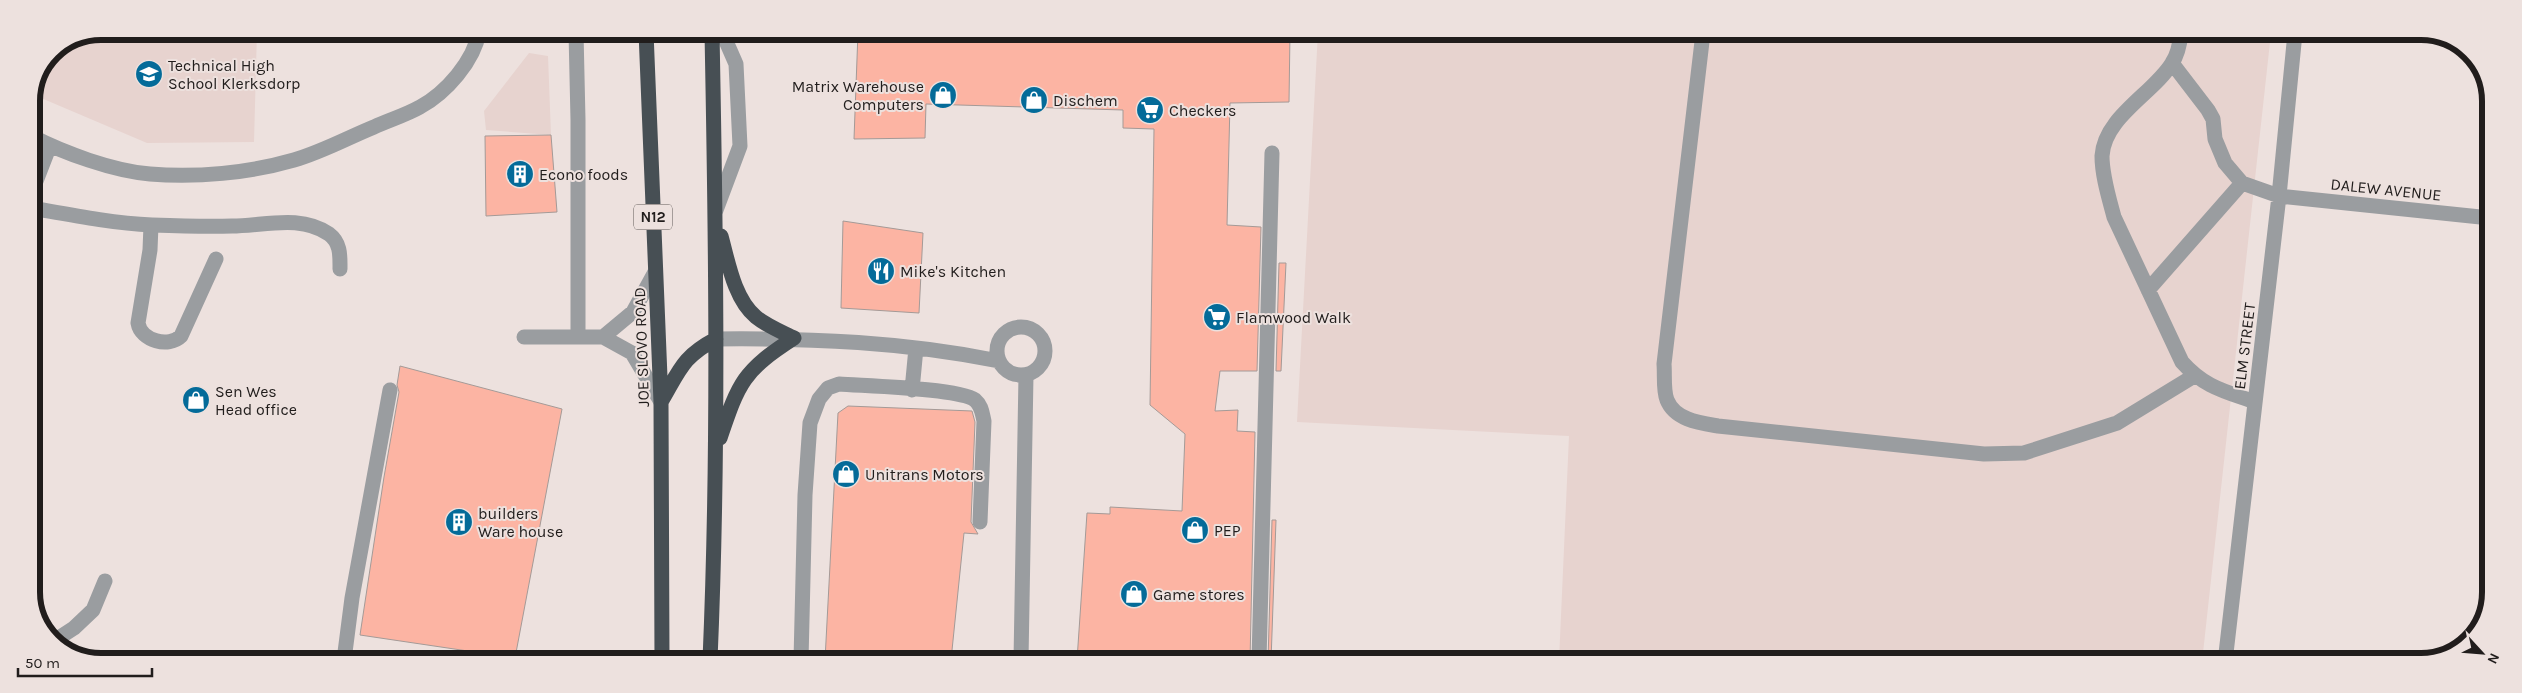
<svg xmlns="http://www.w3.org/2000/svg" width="2522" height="693" font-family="Karla,sans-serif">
<rect width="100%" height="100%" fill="#ede1de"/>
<path fill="#e7d3cf" d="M101,31H257L254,142L147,143L34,95L52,52Z
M1318,32L2271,33L2202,662L1559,661L1569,436L1297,422Z
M529,53L548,56L551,135L486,130L484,111Z"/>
<path fill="#fcb4a3" stroke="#a49a97" d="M858,32H1290L1289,102L1230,103L1227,225L1261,227L1257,371H1220L1215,411L1238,410L1237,431L1255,432L1250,661L1077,660L1087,513L1110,514V507L1182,511L1185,434L1150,405L1154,129L1123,128V110L926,104L925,138L854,139Z
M551,135L557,212L486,216L485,136Z
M843,221L923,233L919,313L841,308Z
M1279,263H1286L1281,371H1276Z
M400,366L562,409L515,658L360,635L384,477L399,392L397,385Z
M848,406L972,411L975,422L971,522L978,534L964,533L951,660H825L838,413Z
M1272,520H1276L1271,661H1268Z"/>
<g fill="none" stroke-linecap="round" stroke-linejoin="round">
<path stroke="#9a9da0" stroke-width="15" d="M576,32L578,120V337
M1703,33L1664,364C1665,375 1663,390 1667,400C1675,420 1700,423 1718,426L1984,454L2024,453L2117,423L2194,376
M2181,33C2180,43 2178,54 2172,63C2154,93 2104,117 2102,156C2102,176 2109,198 2114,217L2182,362C2204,387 2224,391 2255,402
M2172,63L2208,110L2213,119L2215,139L2225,163L2242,183L2279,196L2490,218
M31,136C64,153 113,171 150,174C196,178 249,173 294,160C322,152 347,138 374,127C389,120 406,115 420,107C446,93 474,61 479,32
M31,194L50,145
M31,208C71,215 111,223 152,225C179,226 206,227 232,226C264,226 300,214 329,234C341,243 340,256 340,269
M716,210L740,146L736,64L722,32
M151,225L150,250L138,323C141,341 169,348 181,336L216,259
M2148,290L2242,183
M997 351a24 24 0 1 1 48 0a24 24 0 1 1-48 0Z
M524,337H603L632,353L661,402
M603,337L633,312L655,272
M716,339C811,338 906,342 999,361
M912,390L916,348
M54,641L74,628L93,610L105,581
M344,660L352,598L390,390
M801,660L805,495L810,423L819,399L828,388L839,384C864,386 958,388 975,400C982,406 982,413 984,421L980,522
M1021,660L1026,375
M1259,661L1272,153
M2225,662L2279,196L2295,33"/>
<path stroke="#474f54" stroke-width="15" d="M646,32L661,402L662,660
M661,402C680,370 682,357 716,339
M720,438C739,382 743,371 794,338C782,332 767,326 756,317C734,299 728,261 721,236
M710,660C719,451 716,241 712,32"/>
</g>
<defs>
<g id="school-disc" transform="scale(1.4375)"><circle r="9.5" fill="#046b99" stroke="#ede1de"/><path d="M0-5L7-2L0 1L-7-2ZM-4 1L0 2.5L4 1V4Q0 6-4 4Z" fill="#fff"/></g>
<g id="shop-disc" transform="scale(1.4375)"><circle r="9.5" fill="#046b99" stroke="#ede1de"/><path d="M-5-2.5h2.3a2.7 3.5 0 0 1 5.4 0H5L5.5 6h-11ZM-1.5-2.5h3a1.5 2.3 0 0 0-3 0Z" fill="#fff"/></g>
<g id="supermarket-disc" transform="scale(1.4375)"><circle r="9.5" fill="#046b99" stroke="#ede1de"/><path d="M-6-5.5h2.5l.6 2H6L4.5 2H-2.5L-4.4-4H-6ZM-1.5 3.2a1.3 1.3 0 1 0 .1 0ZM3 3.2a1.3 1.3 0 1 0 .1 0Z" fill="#fff"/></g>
<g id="building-disc" transform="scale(1.4375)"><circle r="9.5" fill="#046b99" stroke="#ede1de"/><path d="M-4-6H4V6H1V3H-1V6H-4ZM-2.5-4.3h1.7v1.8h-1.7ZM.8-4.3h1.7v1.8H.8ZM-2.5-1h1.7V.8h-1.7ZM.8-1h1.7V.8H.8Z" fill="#fff"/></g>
<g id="restaurant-disc" transform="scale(1.4375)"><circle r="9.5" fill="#046b99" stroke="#ede1de"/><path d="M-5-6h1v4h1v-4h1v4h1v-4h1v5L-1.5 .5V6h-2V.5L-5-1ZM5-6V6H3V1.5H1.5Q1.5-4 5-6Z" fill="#fff"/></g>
</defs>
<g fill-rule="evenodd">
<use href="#school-disc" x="149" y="74"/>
<use href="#shop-disc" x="943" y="95"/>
<use href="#shop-disc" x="1034" y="100"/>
<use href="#supermarket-disc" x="1150" y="110"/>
<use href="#building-disc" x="520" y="174"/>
<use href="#restaurant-disc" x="881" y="271"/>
<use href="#supermarket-disc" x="1217" y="317"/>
<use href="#shop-disc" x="196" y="400"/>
<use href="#shop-disc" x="846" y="474"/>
<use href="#building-disc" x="459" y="522"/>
<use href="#shop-disc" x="1195" y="530"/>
<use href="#shop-disc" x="1134" y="594"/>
</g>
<g text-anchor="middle" stroke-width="4" stroke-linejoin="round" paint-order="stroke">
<rect fill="#ede1de" stroke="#5e5856" stroke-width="1" x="634" y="204.5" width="38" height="25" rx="4"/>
<g font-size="15" font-weight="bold" fill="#211d1c">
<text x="653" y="222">N12</text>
</g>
<g font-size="16" fill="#211d1c" stroke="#ede1de" text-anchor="start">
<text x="168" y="71">Technical High<tspan x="168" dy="18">School Klerksdorp</tspan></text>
<text x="924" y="92" text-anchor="end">Matrix Warehouse<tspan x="924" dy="18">Computers</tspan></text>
<text x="1053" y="106">Dischem</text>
<text x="1169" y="116">Checkers</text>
<text x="539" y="180">Econo foods</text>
<text x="900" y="277">Mike's Kitchen</text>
<text x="1236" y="323">Flamwood Walk</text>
<text x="215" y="397">Sen Wes<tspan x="215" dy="18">Head office</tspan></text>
<text x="865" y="480">Unitrans Motors</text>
<text x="478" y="519">builders<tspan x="478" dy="18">Ware house</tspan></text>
<text x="1214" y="536">PEP</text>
<text x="1153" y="600">Game stores</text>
</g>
<g font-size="16" fill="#211d1c" stroke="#ede1de">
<text transform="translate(2386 189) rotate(6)" y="6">DALEW AVENUE</text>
<text transform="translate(2244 346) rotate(-83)" y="6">ELM STREET</text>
<text transform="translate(641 347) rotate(-92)" y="6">JOE SLOVO ROAD</text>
</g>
</g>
<path d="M0 0H2522V693H0ZM101 40H2421A61 61 0 0 1 2482 101V592A61 61 0 0 1 2421 653H101A61 61 0 0 1 40 592V101A61 61 0 0 1 101 40Z" fill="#ede1de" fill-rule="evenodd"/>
<path fill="none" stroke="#211d1c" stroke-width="6" d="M101 40H2421A61 61 0 0 1 2482 101V592A61 61 0 0 1 2421 653H101A61 61 0 0 1 40 592V101A61 61 0 0 1 101 40Z"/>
<g transform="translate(2482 653) rotate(116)" stroke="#ede1de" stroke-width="4" paint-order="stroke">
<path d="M0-4L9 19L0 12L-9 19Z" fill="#211d1c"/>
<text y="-8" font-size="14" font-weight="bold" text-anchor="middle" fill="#211d1c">N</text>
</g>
<path d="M18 668v8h134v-8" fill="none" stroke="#211d1c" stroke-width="2.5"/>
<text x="25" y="668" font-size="15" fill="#211d1c" stroke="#ede1de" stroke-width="4" paint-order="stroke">50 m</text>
</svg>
